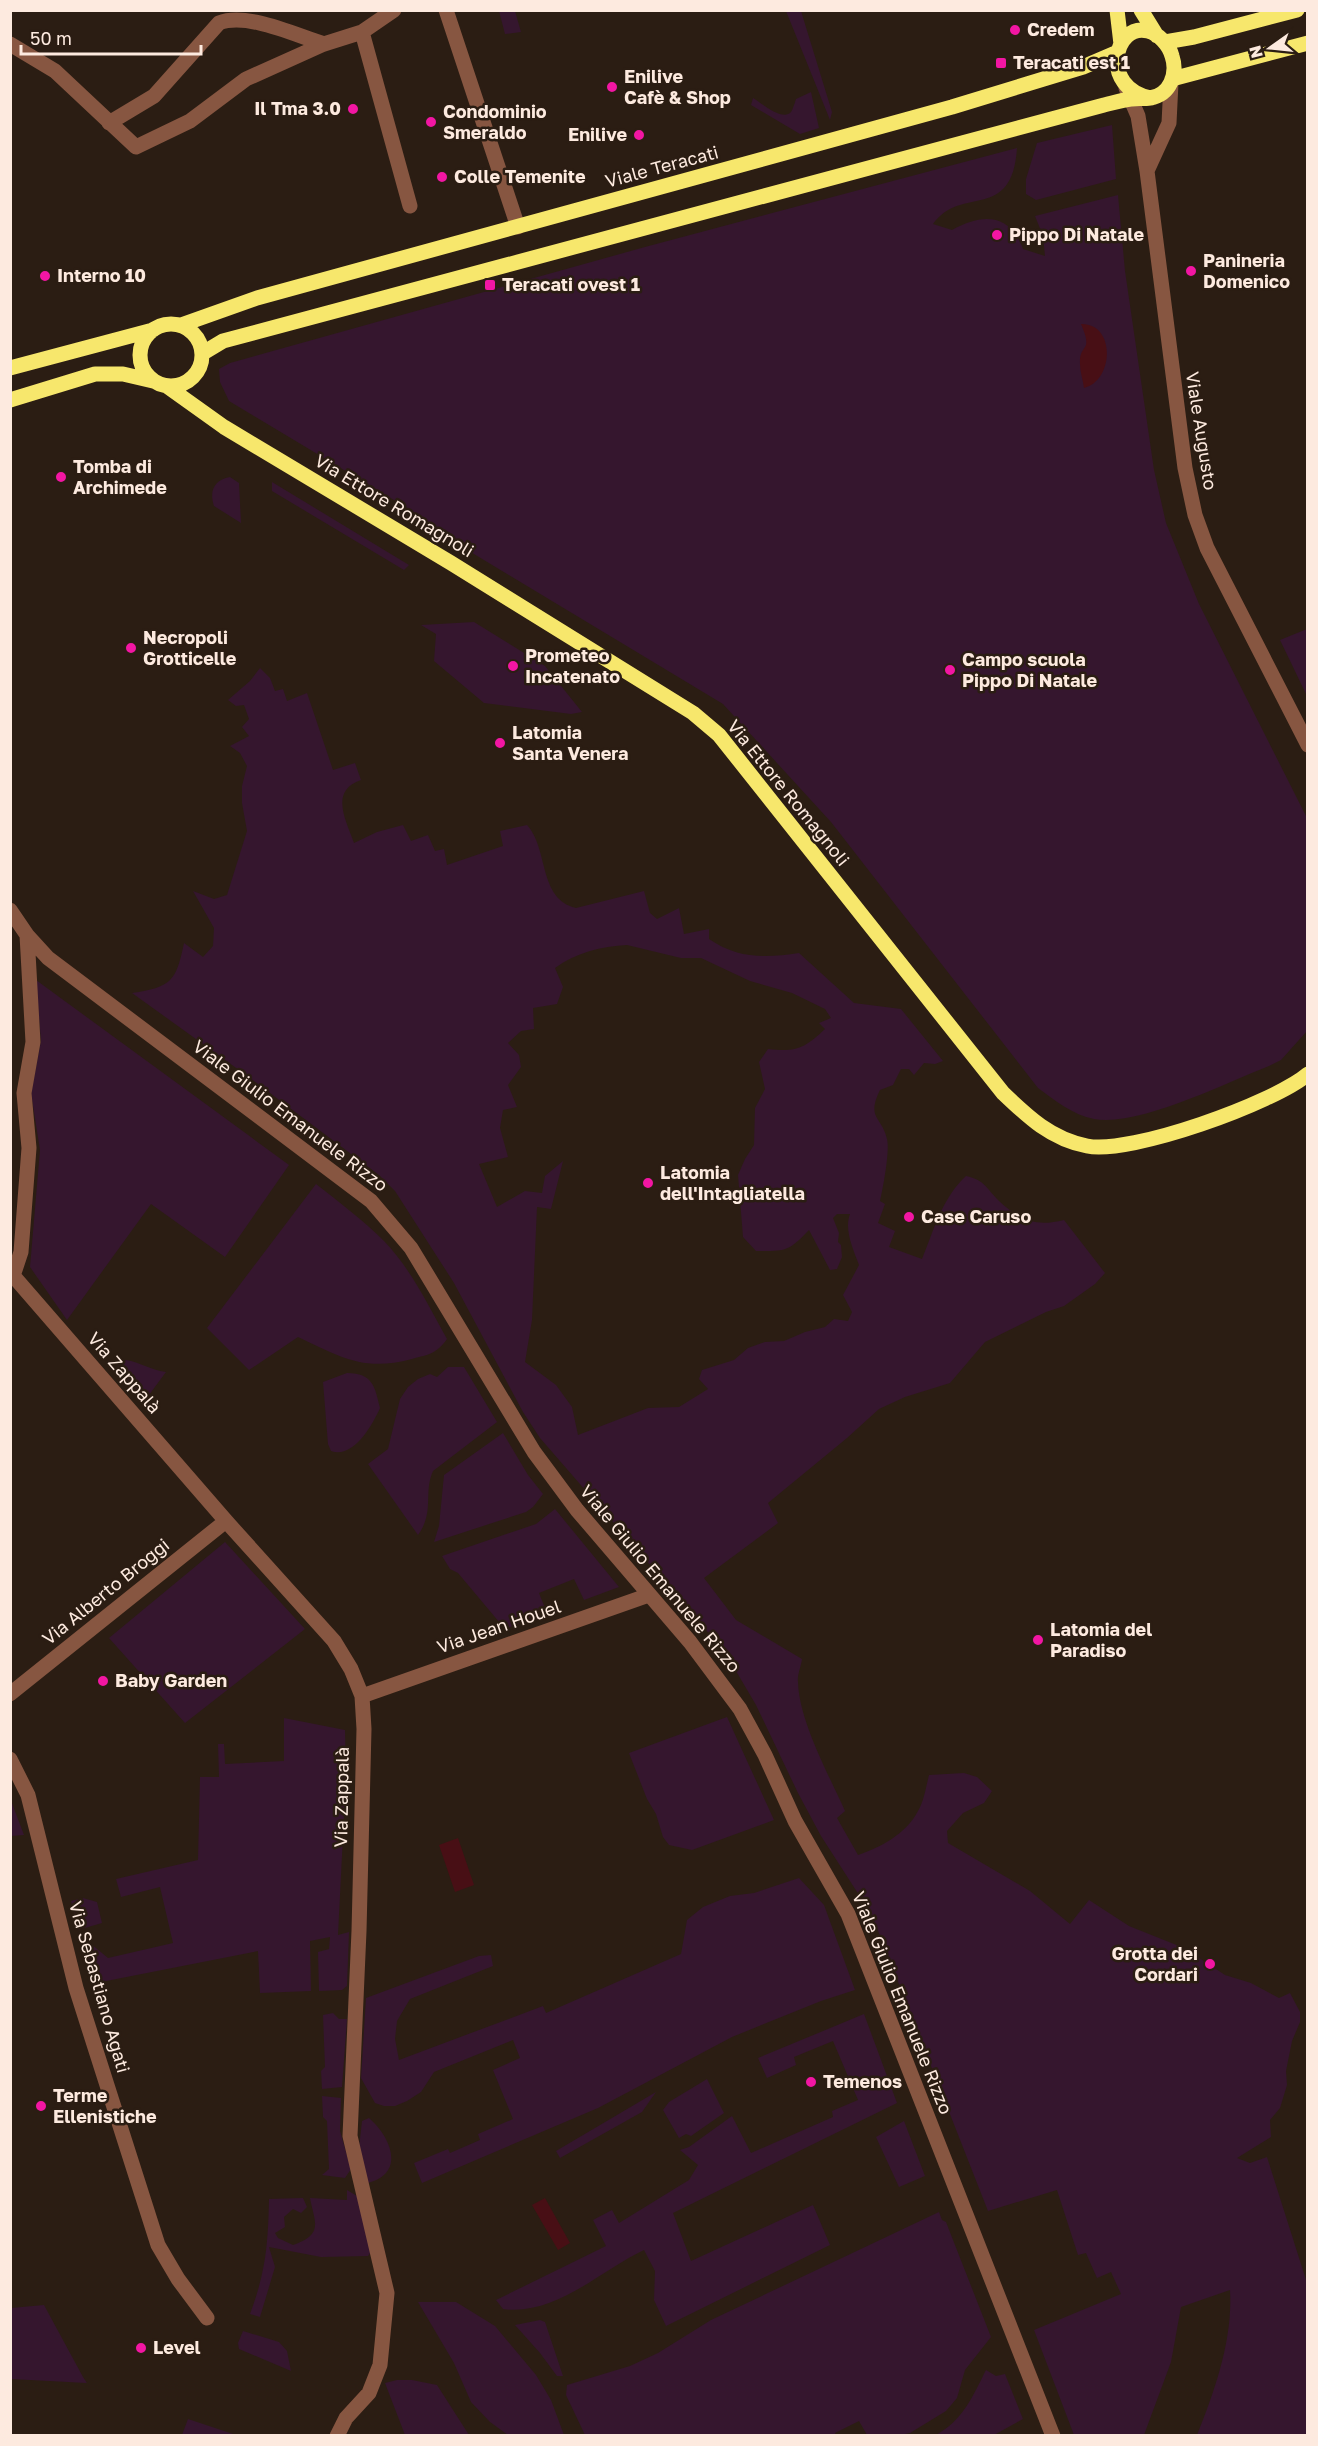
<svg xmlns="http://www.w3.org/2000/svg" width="1318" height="2446" font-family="'Golos Text',sans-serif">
<rect width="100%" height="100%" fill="#2b1d13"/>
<path fill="#35162e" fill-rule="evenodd" d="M499,11H515L521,32L505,34Z
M786,11H801L832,112L830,120Z
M811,92L819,128L800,134L751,105L753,98C760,102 783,122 791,112C793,109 795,102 796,99Z
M1112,125L1116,179L1036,200L1026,194V179L1037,143Z
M1017,148C1012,223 962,184 933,224L952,230C982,213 1010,213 1023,249L1045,256L1043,236L1035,216L1118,195L1125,271L1154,470L1166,523L1199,604L1307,818V1031L1281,1060L1269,1066C1225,1083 1139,1127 1094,1119C1073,1115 1054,1100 1038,1088L831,822L723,704L474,554L404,506L229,401L220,382L219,369L230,363L645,247Z
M230,477L239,483L241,523L214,506C209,491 214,480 230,477Z
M272,482L409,565L404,570L272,491Z
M474,622L545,666L582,712L571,714L484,703L434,661L436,634L421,625Z
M1307,629V696L1280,640Z
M260,668L270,678L275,691L283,689L287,701L307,693L333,770L355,763L361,780C329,791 346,820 354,843L377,832L403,825L411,841L428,835L435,851L444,849L447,865L503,846L500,831L527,825C549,849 538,899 576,908L644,891L650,913L657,919L679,908L684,934L709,929V939C738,959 766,958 799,953L854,1003L901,1009L943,1061L935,1064L924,1063L914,1075L909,1069H901L893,1085L880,1090C866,1119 882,1116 887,1139C890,1151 883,1188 880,1201L885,1204L878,1223L895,1231L889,1247L922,1259C934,1230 942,1198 966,1176C985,1180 986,1188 999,1201C1021,1221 1036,1227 1064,1220L1105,1273L1095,1284L1064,1306L1046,1312L985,1342L950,1383L905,1397L879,1409L847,1438L768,1503L778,1523L704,1578L736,1620L802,1659C801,1667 797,1675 798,1682C799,1721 829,1775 845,1811L837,1818L858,1855C881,1847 906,1834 918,1811C924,1801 926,1787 929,1775L964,1773L977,1777L992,1791L984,1803L963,1813L947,1831L948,1843L1030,1891L1070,1924L1089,1900L1129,1926L1184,1948L1225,1975L1251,1983L1279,1998L1290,1993L1300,2012V2022L1292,2041L1286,2071L1287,2085L1280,2108L1270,2120L1271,2137L1237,2158L1250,2163L1267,2157L1307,2283V2435H1197C1215,2390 1233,2339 1230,2290L1181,2307L1171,2362L1144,2435H1074L1034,2330L1121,2294L1111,2272L1097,2278L1086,2253L1078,2255L1057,2190L988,2211L873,1918L867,1914L859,1895L821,1836L798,1793L756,1705L736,1671L704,1627L540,1438L523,1412L454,1283L395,1191L379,1175L246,1075L132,993C171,987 176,982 184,943L203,957L213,946L214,928L193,891L214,899L227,895L247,831L242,803V786L247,766L240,753L230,746L249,736L242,727L249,719L244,705L236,706L228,700L250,681ZM627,945L681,958H701L750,981L792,993L825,1009L831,1018L819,1023L825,1029C804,1049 796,1052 768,1049L759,1062L765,1089L755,1108L754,1145L745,1159L738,1175L743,1237L756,1251C786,1251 788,1252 809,1230L830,1270L837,1269L842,1257L841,1245L838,1242L839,1233L833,1218L837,1214H850C844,1230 853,1249 859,1265L843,1295L852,1312L848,1321L834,1319L825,1327L805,1332L784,1341L765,1342L748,1348L734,1360L702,1370L699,1379L708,1389L679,1407L648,1408L578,1435L572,1407L556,1385L525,1362L532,1320L537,1207L551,1209L563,1161L545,1176L542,1193L525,1191L497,1207L479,1164L508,1157L500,1128L503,1110L517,1107L508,1085L521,1067L519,1055L508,1043L521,1031L534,1029L533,1008L557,1004L563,987L555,968C575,953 602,946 627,945Z
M36,980L289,1165L225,1257L151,1204L67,1320L30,1267L40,1150L31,1093L41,1041Z
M316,1184C339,1202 363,1220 384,1241C411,1269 428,1305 447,1339C436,1354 430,1354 412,1359C363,1372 341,1357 298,1337L249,1370L207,1328Z
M126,1360C140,1362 150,1370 166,1372L143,1403L112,1371Z
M448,1367H464L497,1422L433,1471C423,1494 435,1511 418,1535L368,1464L388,1449L400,1399L408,1387L418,1379L430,1374L437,1377Z
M347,1373C373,1373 375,1387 380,1408C372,1426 353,1459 331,1451L328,1444L323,1382Z
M503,1433L528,1475L543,1494L533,1507L526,1512L434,1542L439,1526L444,1475Z
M555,1509L619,1587L584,1600L574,1579L539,1593L547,1613L505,1629L458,1573L450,1569L442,1556L536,1524Z
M225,1542L305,1629L185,1723L109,1638Z
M727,1717L774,1820L692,1850L669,1845L663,1837L656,1814L647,1799L629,1753Z
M284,1718L345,1730L346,1776L338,1935L349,1932L347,1986L342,1990L319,1991L318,1952L329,1949L330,1937L310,1941L311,1991L260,1993L258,1951L91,1984L81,1940L85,1939L108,1958L173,1943L160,1887L121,1897L116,1879L198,1860L200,1777H219L218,1744H224L225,1764L284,1761Z
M10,1798L24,1835L11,1836Z
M799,1878L824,1905L855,1990L821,2001L732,2037L598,2108L422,2183L414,2163L448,2149L450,2153L480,2140L478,2134L513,2119L493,2070L520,2058L513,2040L434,2072L421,2092L407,2101L395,2106H384L375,2103L361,2078L366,1998L479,1956L491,1955L493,1966L410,1999L397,2021L395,2039L399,2060L543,2006L546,2013L681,1954L687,1920L703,1907L730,1896L754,1893Z
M83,1898L97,1902L102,1923L78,1930L71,1901Z
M333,2013L339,2019H347L342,2087L322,2089L321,2071L325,2067L323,2015Z
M864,2014L897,2103L673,2213L691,2261L813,2205L830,2245L666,2326L654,2300L655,2271L644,2250C600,2271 555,2316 503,2309L496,2300L606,2246L593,2220L612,2210L619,2223L689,2180L698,2165L680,2150L689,2147L732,2116L751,2153L833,2117L832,2111L858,2100L833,2041L794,2057L796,2065L767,2078L758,2058Z
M707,2079L724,2113L691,2136L686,2134L679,2138L663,2110L669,2102Z
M656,2092L642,2112L560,2158L556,2151Z
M322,2096L341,2098L340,2131L351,2169L345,2178L322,2175L329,2169L327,2121L323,2117Z
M369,2118C391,2137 406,2173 368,2183L359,2148L362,2121Z
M904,2121L925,2176L899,2187L876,2137Z
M347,2190L357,2196L371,2252L368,2256L321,2257L269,2247L275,2267L260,2317L250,2314C266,2271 268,2244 269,2199L303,2198L307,2207L301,2213L293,2209L284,2217L285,2227L275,2233L278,2238L293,2245C325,2234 314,2221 310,2198L347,2200Z
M939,2212L942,2220L946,2222L991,2337L965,2370L957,2398L946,2411L910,2433L901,2435H867L859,2421L835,2433L836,2435H585L566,2395L567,2385L630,2366L658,2353L711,2320Z
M418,2302H456L495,2326L536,2375L551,2400L564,2435H508L490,2422L471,2402L454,2363Z
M44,2305L83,2377L87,2383L11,2379V2308Z
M540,2320L545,2322L563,2376H557L540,2353L515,2325Z
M243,2331L279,2342L287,2351L291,2371L239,2349L238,2343Z
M986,2370L996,2376L1005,2374L1023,2419L994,2435H936C963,2420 973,2396 986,2370Z
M397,2380H412L437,2385L469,2435H405L385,2383Z
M188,2419L236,2435H182Z"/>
<path fill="#480f15" d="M1081,324C1116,323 1114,381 1084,388C1083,380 1080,372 1080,364C1079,342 1094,354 1081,324Z
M458,1838L474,1885L455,1892L439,1845Z
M545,2198L570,2243L558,2250L532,2205Z"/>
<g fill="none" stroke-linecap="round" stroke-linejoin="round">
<path stroke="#875641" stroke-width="15" d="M446,10L518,227
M362,32L410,206
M10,44L55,71L136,147L190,121L246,79L324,44L362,32L394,10
M1126,88L1138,116L1147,171L1185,468L1195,515L1207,548L1308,745
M109,123L154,96L219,23C247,12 295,35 324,44
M1147,171L1169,123L1171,83
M10,910L27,935L48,958L371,1201L411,1248L534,1452L577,1510L690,1642L740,1709L765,1755L795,1821L848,1914L1053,2436
M10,1272L226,1521L334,1641L351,1669L362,1696L364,1729L359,1931L350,2136L387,2293L380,2365L369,2393L346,2418L337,2436
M14,1273L21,1252L29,1148L24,1093L33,1042L27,935
M10,1694L226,1521
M362,1696L649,1595
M10,1759L28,1795L76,1988L158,2245L178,2279L207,2318"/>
<path stroke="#f7e76c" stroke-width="15" d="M1117,10L1121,44
M1141,10L1157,36
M1165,42L1194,37L1297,10
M1172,79L1308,43
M140 355a31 31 0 1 1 62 0a31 31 0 1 1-62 0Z
M181,325L257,298L952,107L1083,67L1118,52
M203,353L223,341L1104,105C1113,103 1122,100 1131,99C1137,98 1144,99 1150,98C1170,95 1178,74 1172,56C1169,45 1159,34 1148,31C1114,22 1099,88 1151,98
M10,368L153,330
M168,387L224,427L451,563L693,713L719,735L1003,1093C1028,1117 1051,1139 1087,1146C1130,1155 1274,1103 1308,1074
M10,400L95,374H123L153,381"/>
</g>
<g fill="#f216a3" stroke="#2b1d13" stroke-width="2">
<circle cx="1015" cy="30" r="6"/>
<rect x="995" y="57" width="12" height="12" rx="3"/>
<circle cx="612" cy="87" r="6"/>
<circle cx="353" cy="109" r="6"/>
<circle cx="431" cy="122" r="6"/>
<circle cx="639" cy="135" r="6"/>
<circle cx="442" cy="177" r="6"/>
<circle cx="997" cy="235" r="6"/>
<circle cx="1191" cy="271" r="6"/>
<circle cx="45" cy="276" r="6"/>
<rect x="484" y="279" width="12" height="12" rx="3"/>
<circle cx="61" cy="477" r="6"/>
<circle cx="131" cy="648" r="6"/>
<circle cx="513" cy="666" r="6"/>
<circle cx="950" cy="670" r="6"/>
<circle cx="500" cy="743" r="6"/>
<circle cx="648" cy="1183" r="6"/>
<circle cx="909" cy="1217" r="6"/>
<circle cx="1038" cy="1640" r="6"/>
<circle cx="103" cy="1681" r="6"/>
<circle cx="1210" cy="1964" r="6"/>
<circle cx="811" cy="2082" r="6"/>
<circle cx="41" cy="2106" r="6"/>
<circle cx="141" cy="2348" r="6"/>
</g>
<g text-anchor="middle" stroke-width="5" stroke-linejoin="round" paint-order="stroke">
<g font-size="18" font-weight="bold" fill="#fdeadf" stroke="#2b1d13" text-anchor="start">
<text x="1027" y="36">Credem</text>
<text x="1013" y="69">Teracati est 1</text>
<text x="624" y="83">Enilive<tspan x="624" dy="21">Cafè &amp; Shop</tspan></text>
<text x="341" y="115" text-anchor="end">Il Tma 3.0</text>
<text x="443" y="118">Condominio<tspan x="443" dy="21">Smeraldo</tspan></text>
<text x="627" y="141" text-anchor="end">Enilive</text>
<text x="454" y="183">Colle Temenite</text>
<text x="1009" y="241">Pippo Di Natale</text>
<text x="1203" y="267">Panineria<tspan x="1203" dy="21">Domenico</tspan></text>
<text x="57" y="282">Interno 10</text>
<text x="502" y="291">Teracati ovest 1</text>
<text x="73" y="473">Tomba di<tspan x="73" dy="21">Archimede</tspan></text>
<text x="143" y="644">Necropoli<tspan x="143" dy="21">Grotticelle</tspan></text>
<text x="525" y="662">Prometeo<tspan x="525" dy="21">Incatenato</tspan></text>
<text x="962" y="666">Campo scuola<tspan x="962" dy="21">Pippo Di Natale</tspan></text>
<text x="512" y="739">Latomia<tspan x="512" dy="21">Santa Venera</tspan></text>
<text x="660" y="1179">Latomia<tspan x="660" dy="21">dell'Intagliatella</tspan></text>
<text x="921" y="1223">Case Caruso</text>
<text x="1050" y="1636">Latomia del<tspan x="1050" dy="21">Paradiso</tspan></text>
<text x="115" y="1687">Baby Garden</text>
<text x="1198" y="1960" text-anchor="end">Grotta dei<tspan x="1198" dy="21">Cordari</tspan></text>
<text x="823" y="2088">Temenos</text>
<text x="53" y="2102">Terme<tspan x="53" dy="21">Ellenistiche</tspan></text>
<text x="153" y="2354">Level</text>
</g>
<g font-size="18" fill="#fdeadf" stroke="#2b1d13">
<text transform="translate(662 167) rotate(-15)" y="6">Viale Teracati</text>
<text transform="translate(1201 431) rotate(81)" y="6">Viale Augusto</text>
<text transform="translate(394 506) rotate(31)" y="6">Via Ettore Romagnoli</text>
<text transform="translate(788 793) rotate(51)" y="6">Via Ettore Romagnoli</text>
<text transform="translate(290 1116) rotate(37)" y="6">Viale Giulio Emanuele Rizzo</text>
<text transform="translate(124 1373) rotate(49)" y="6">Via Zappalà</text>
<text transform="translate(660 1579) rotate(50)" y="6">Viale Giulio Emanuele Rizzo</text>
<text transform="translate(106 1592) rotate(-39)" y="6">Via Alberto Broggi</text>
<text transform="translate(499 1627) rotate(-19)" y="6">Via Jean Houel</text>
<text transform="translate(342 1797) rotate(-89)" y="6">Via Zappalà</text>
<text transform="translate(99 1987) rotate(74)" y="6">Via Sebastiano Agati</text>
<text transform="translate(902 2003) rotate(68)" y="6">Viale Giulio Emanuele Rizzo</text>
</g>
</g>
<rect width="1318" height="2446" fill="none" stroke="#fdeadf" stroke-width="24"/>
<g transform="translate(1270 48) rotate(255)" stroke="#2b1d13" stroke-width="4.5" paint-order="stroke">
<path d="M0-4.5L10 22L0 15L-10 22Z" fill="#fdeadf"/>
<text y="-9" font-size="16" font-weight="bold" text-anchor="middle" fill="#fdeadf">N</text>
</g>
<path d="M21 45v9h180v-9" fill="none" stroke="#fdeadf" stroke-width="3"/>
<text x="30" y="45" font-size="18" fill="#fdeadf" stroke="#2b1d13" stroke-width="4.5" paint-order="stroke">50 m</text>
</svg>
